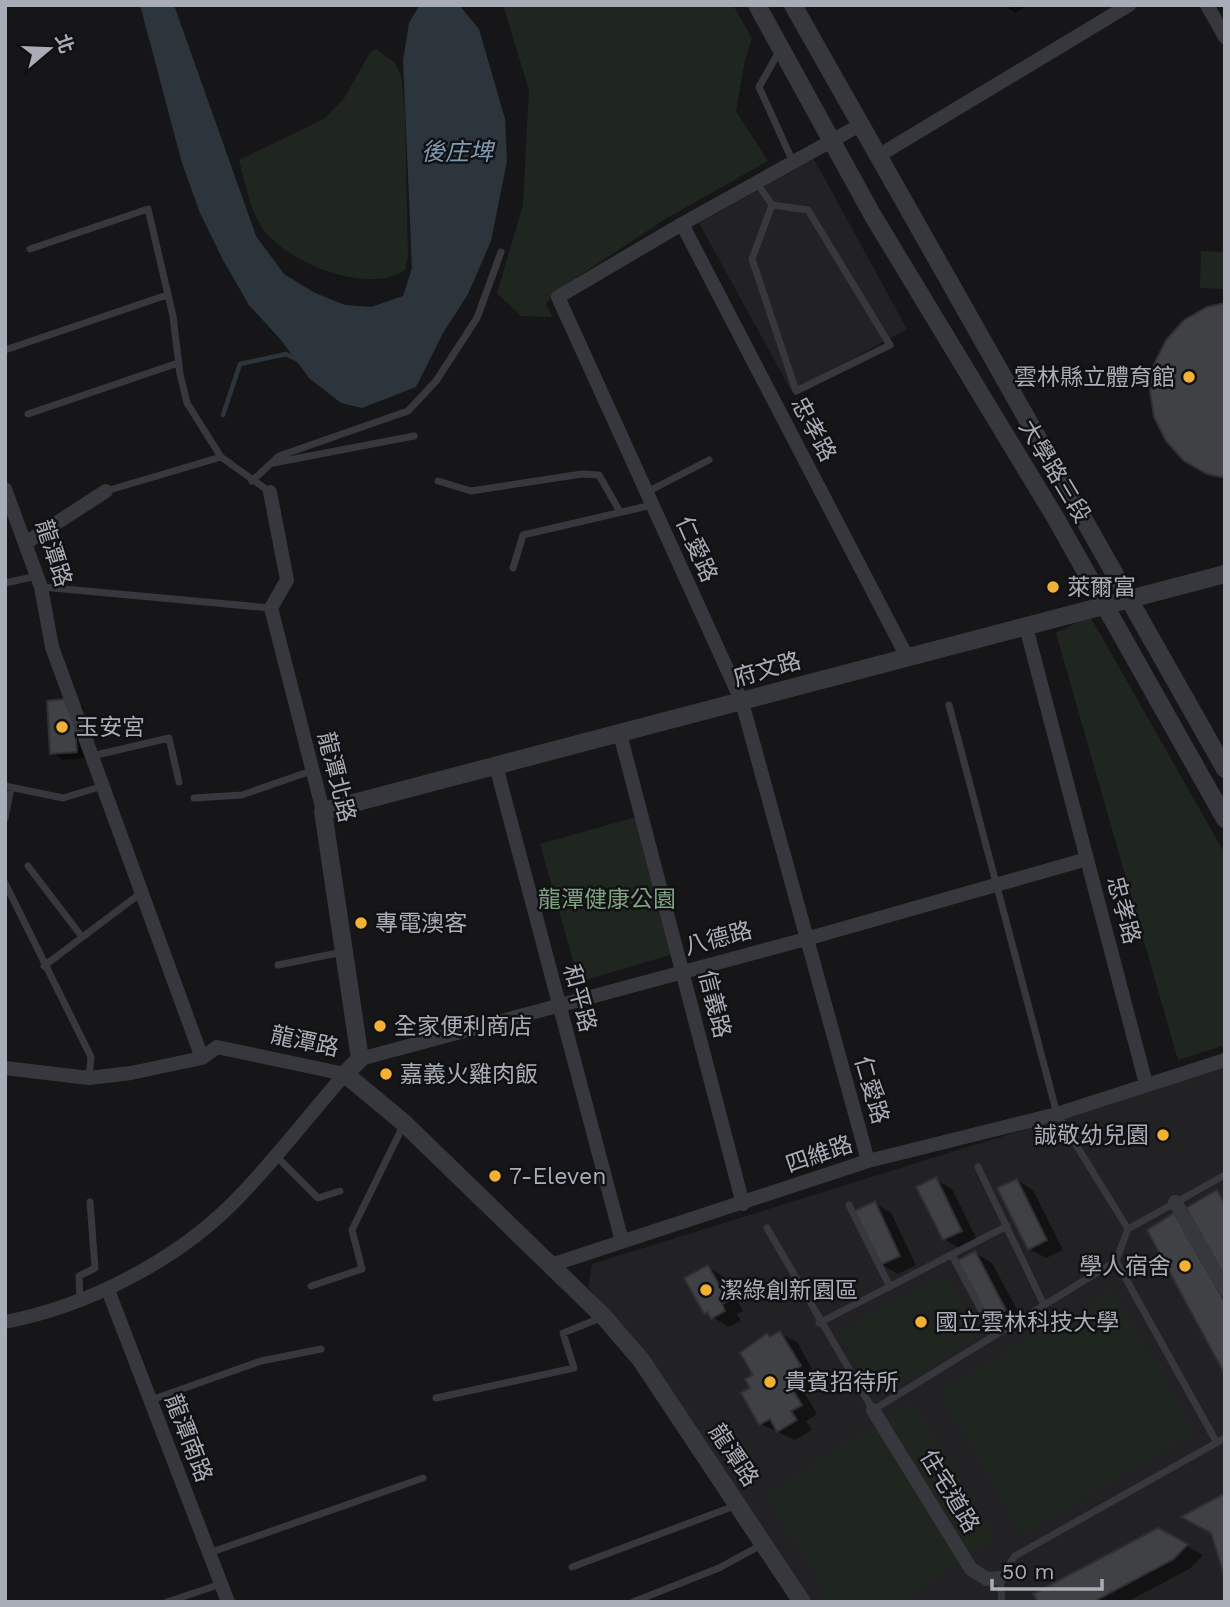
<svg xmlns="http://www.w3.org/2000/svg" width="1230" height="1607" font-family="'Work Sans','Noto Sans TC',sans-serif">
<rect width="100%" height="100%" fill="#161618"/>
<path fill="#222225" d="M814,159L907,329L792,392L699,223Z
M1225,1067V1602H812L647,1357L588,1287L592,1264Z"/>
<path fill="#1e261f" d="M503,5H733L752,38L745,60L736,111L768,161L667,218L556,291L546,304L552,317L521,316L497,293L523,205L529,90Z
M376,49L394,62L401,75L405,113L408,257L405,270C369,296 283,262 261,226C249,206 245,182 239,160L324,119L343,100L371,51Z
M1201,251L1225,252V289L1200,288Z
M1090,616L1225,854V1045L1178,1060L1056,633Z
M636,817L673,954L579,982L540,844Z
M946,1276L982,1335L875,1398L838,1333Z
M1113,1290L1194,1431L1023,1535L940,1391Z
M912,1402L996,1538L900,1602H833L766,1495Z"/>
<path fill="#2c353c" d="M140,5H174L256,236L284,274L315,293L345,305L371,307L403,296L412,268L403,60L409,23L419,6L459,5L479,29L505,119L507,161L491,241L468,294L443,333L416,387L362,408L341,403L309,378L281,340L249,305L223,260L200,213L182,163Z"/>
<path fill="#0007" d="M1004,5H1028L1015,13Z
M72,700L83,706L87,758L63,760L52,753Z
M935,1179L952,1189L977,1240L961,1249L944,1239Z
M1017,1180L1033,1190L1063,1250L1046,1258L1029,1249Z
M875,1203L891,1213L916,1265L898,1274L881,1264Z
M1149,1231L1225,1284V1370Z
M975,1253L992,1263L1022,1319L1002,1330L985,1320Z
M708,1267L724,1277L743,1311L737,1314L741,1321L729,1327L706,1313Z
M780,1333L797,1342L816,1376L810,1380L815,1388L805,1394L817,1414L806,1421L812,1430L795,1440L761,1424L752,1389L768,1335L772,1337Z
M1158,1530L1203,1555L1191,1568L1127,1602H1040Z"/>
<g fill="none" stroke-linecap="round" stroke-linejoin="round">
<path stroke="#2c353c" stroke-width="4.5" d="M223,415L240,364L286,354L298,360"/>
</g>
<path fill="#404145" stroke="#303034" stroke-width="2" d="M1225,303V478L1207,474L1184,461L1166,441L1154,417L1150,391L1154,364L1166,340L1184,320L1207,307Z
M73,698L77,752L50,754L47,701Z
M936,1177L962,1231L943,1240L916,1187Z
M1017,1179L1047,1240L1028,1250L997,1188Z
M1217,1190L1225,1204V1277L1186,1208Z
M875,1201L900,1256L880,1265L854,1211Z
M1174,1213L1225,1302L1224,1373L1147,1230Z
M975,1251L1006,1310L984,1321L953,1263Z
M708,1265L728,1301L722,1304L725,1311L711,1319L707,1312L704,1314L684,1278Z
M780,1331L801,1366L794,1370L800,1379L790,1385L802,1405L791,1411L797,1420L777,1432L770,1419L759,1425L741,1393L750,1388L745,1379L753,1375L740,1353L767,1333L770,1337Z
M1225,1493V1578L1211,1533L1181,1517Z
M1158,1528L1188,1544L1174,1559L1093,1602H1038L1033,1594Z"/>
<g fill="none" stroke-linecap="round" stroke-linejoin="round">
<path stroke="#37383d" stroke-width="7" d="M780,50L759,87L793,162
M757,183L772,205L808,210L890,345L796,391L752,259L772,205
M30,249L148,209L173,316L180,374L187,403L221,457L270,492
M5,350L167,295
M28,414L178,363
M273,463L414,436
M252,481L279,456L408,411L436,381L477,318L501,252
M438,481L471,491L582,474L599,475L620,512
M106,491L221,457
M647,492L709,460
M513,568L523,535L652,505
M5,583L37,576
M42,587L271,608
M949,705L1057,1114L1128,1229L1116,1261L1217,1443
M92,756L169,738L179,782
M5,786L63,798L103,786
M194,798L242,795L311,771
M5,818L11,788
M28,866L82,937
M5,883L91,1057L89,1078
M278,965L343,952
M44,966L141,893
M275,1155L318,1198L340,1191
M978,1167L1044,1305
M849,1205L890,1287
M767,1228L873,1410L1116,1261
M1128,1229L1225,1175
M952,1255L995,1335
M311,1286L362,1269L352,1230L404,1124
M80,1299L79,1276L95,1268L90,1202
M819,1323L1007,1226
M436,1398L574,1368L563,1333L603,1317
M151,1400L261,1361L321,1349
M209,1553L423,1478
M572,1567L737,1505
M167,1602L221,1584
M633,1602L719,1568L763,1544
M1002,1602L1000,1578L1015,1556L1225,1438"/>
<path stroke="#37383d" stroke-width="14" d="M1207,5L1225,37
M860,125L682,224L558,297L742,702L868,1161
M878,156L1129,5
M682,224L906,655
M5,489L41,587L52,647L202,1058L217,1047L345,1074C308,1116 273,1163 233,1203C174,1262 87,1306 5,1322
M270,492L287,580L271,608L323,811
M27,542L106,491
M1026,627L1146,1084
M620,734L743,1204
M496,766L622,1241
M360,1059L806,939L1087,859
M5,1068L89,1078L131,1073L202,1058
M1175,1202L1225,1289
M551,1265L868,1161L1057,1114L1225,1060
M108,1290L228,1602
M873,1410L971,1569L987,1579L1000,1578"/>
<path stroke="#37383d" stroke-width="18" d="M757,5L873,216L1055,517L1225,819
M793,5L1225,769
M802,1602L641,1360L604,1317L404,1123L345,1074L360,1059L323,811L1225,574"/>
</g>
<g fill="#f2b134" stroke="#111113" stroke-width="2.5">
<circle cx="1189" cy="377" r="7"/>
<circle cx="1053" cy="587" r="7"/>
<circle cx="62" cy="727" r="7"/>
<circle cx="361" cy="923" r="7"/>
<circle cx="380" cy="1026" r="7"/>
<circle cx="386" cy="1074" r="7"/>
<circle cx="1163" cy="1135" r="7"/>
<circle cx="495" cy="1176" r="7"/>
<circle cx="1185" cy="1266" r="7"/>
<circle cx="706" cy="1290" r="7"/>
<circle cx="921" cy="1322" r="7"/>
<circle cx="770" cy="1382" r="7"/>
</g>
<g text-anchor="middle" stroke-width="5" stroke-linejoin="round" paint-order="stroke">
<g font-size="23" fill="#a8adb8" stroke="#111113" text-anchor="start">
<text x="1175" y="385" text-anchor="end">雲林縣立體育館</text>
<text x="1067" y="595">萊爾富</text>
<text x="76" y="735">玉安宮</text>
<text x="375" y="931">專電澳客</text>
<text x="394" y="1034">全家便利商店</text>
<text x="400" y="1082">嘉義火雞肉飯</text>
<text x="1149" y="1143" text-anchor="end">誠敬幼兒園</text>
<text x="509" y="1184">7-Eleven</text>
<text x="1171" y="1274" text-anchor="end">學人宿舍</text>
<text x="720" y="1298">潔綠創新園區</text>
<text x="935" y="1330">國立雲林科技大學</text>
<text x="784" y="1390">貴賓招待所</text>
</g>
<g font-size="23" fill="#a8adb8" stroke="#111113">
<text transform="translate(814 429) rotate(62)" y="8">忠孝路</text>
<text transform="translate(1055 471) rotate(59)" y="8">大學路三段</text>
<text transform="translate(697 549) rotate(66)" y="8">仁愛路</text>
<text transform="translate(54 553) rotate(72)" y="8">龍潭路</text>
<text transform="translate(767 669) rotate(-16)" y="8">府文路</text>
<text transform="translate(337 777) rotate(76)" y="8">龍潭北路</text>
<text transform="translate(1124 910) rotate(75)" y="8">忠孝路</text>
<text transform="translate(718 938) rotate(-15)" y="8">八德路</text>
<text transform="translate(580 998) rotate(75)" y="8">和平路</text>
<text transform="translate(715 1004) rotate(76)" y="8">信義路</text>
<text transform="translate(305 1041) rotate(12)" y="8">龍潭路</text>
<text transform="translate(872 1090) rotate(74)" y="8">仁愛路</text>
<text transform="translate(819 1154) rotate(-19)" y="8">四維路</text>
<text transform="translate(189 1438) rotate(69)" y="8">龍潭南路</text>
<text transform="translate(734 1455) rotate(56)" y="8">龍潭路</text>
<text transform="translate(950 1491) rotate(59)" y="8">住宅道路</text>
</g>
<g font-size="23" fill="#7fa381" stroke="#111113">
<text x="607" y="907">龍潭健康公園</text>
</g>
<g font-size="24" font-style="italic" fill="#7f9bb3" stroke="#111113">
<text x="457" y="160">後庄埤</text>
</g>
</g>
<rect width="1230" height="1607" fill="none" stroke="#a8adb8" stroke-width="14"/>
<g transform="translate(49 49) rotate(71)" stroke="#111113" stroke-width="5" paint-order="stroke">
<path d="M0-5L12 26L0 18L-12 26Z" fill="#a8adb8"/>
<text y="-10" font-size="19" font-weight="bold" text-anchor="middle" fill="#a8adb8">北</text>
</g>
<path d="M992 1579v10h110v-10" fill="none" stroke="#a8adb8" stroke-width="3.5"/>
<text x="1002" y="1579" font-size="21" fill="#a8adb8" stroke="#111113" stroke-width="5" paint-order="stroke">50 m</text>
</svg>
